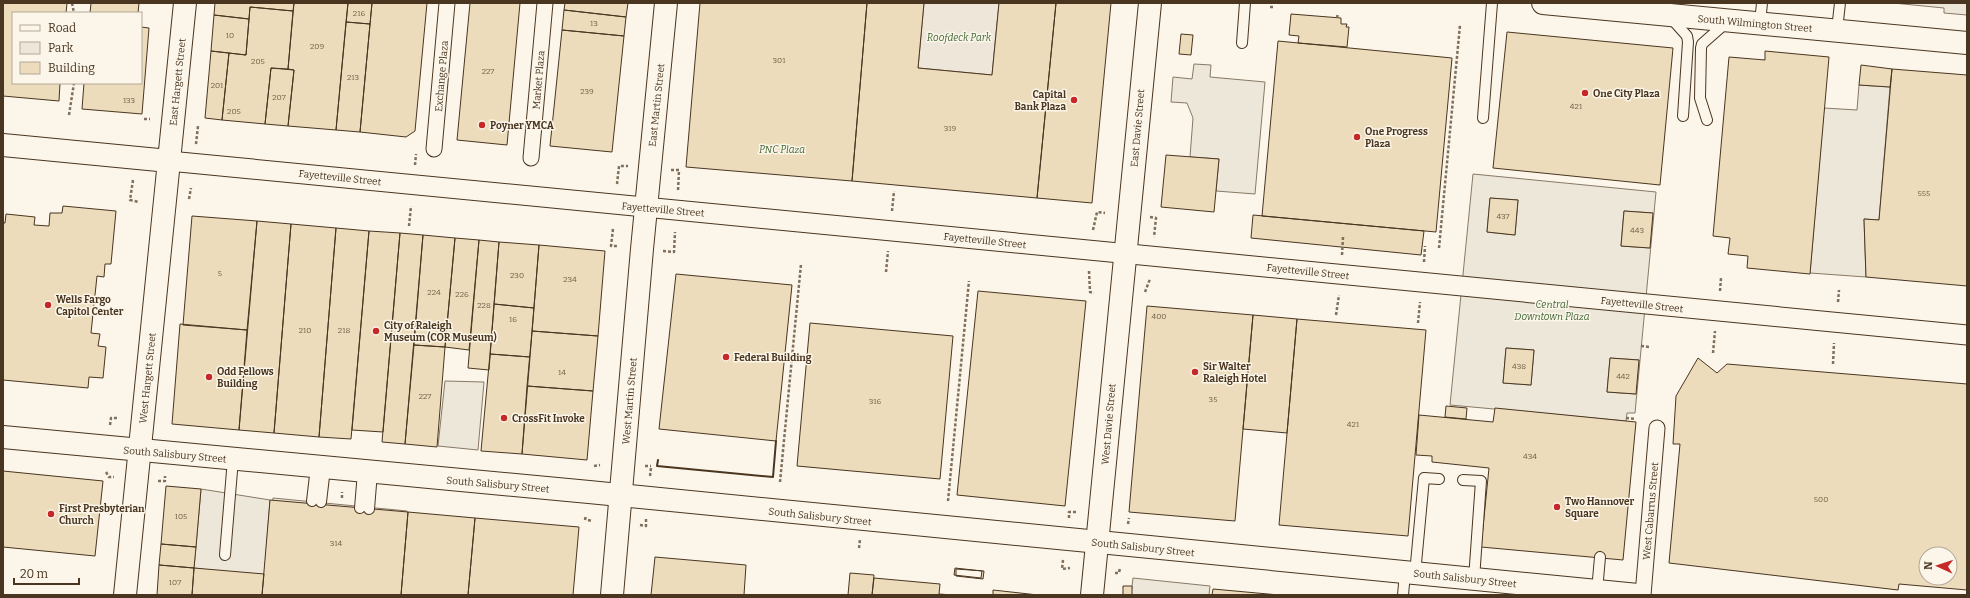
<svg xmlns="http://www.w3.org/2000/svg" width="1970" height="598" font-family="Bitter,serif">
<rect width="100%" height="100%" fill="#fbf6e9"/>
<path fill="#ede6d9" stroke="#887966" d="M924,3H999L992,75L918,68Z"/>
<path fill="#ede7d9" stroke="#887966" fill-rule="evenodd" d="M1893,3H1967V15L1944,13V8Z
M1194,64L1211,65L1210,77L1265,82L1255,194L1216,191L1219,159L1190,157L1193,118L1187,103L1171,102L1173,77L1192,79Z
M1859,85L1890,87L1879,220L1864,219L1866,277L1810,273L1824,108L1857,110Z
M1473,174L1656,192L1635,413H1627L1626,421L1450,405ZM1490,198L1518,200L1515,235L1487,232ZM1624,211L1653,213L1650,248L1621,246ZM1506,348L1534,350L1531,385L1503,383ZM1610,358L1639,360L1636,394L1607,392Z
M445,381L484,382L478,450L438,446Z
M201,489L270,500L265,567L273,498L407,511L398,595L194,568Z
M1133,578L1210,586L1209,595H1131Z"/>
<path fill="#ecdcbc" stroke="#4a3520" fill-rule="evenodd" d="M3,3H67L66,13H13V83H60L59,101L3,96Z
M91,3H139L138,13H90Z
M215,3H294L293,11L250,7L249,19L214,15Z
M294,3H348L336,130L288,126L294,70L288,69Z
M348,3H372L370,24L346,22Z
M372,3H427L415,131L406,137L360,132Z
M470,3H520L507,145L457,140Z
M565,3H628L626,17L564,10Z
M700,3H867L852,181L686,167Z
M867,3H924L918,68L992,75L999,3H1056L1037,198L852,181Z
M1056,3H1111L1092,203L1037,198Z
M250,7L293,11L288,69L271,68L265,124L222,120L229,53L246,55Z
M564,10L626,17L624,36L562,30Z
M1291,14L1341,18V24H1347L1346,27H1349L1347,47L1298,43L1299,36L1289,35Z
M214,15L249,19L246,55L211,51Z
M346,22L370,24L360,132L336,130Z
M141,27L149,28L142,114L82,109L84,83H141Z
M562,30L624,36L612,152L550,146Z
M1507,32L1673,48L1660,185L1493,168Z
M1181,34L1193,35L1191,55L1179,54Z
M1278,41L1452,58L1436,232L1262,216Z
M211,51L229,53L222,120L205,118Z
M1765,51L1829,57L1810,274L1747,268L1748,256L1728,254L1730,238L1713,236L1729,57L1765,60Z
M1861,65L1892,69L1890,87L1859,85Z
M271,68L294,70L288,126L265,124Z
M1892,69L1967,75V286L1866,277L1864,219L1879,220Z
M1166,155L1219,159L1214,212L1161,207Z
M1490,198L1518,200L1515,235L1487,232Z
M63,206L116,211L111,264H105L104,277L97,276L91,333L100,334L98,346L106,347L103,378L89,377L88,388L3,380V223H5L6,214L35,217L34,225L49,226L50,213H62Z
M1624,211L1653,213L1650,248L1621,246Z
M1253,215L1424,231L1421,255L1251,238Z
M192,216L257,221L247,330L183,325Z
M257,221L291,224L274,433L239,430Z
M291,224L336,228L319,437L274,433Z
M336,228L369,231L351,439L319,437Z
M369,231L400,233L383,432L352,430Z
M400,233L423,235L405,444L382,442Z
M423,235L455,238L445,347L414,345Z
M455,238L479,240L469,350L445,347Z
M479,240L499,242L489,370L468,368Z
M499,242L539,245L534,308L494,304Z
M539,245L605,251L598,336L532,331Z
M676,274L792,285L776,441L659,429Z
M978,291L1086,301L1065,506L957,495Z
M494,304L534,308L530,357L490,354Z
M1147,306L1253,315L1235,521L1129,512Z
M1253,315L1297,319L1287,433L1243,429Z
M1297,319L1426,330L1408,536L1279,525Z
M810,323L953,336L940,479L797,466Z
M180,324L247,330L239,430L172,424Z
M532,331L598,336L593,391L527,386Z
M414,345L445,347L437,447L405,444Z
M1506,348L1534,350L1531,385L1503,383Z
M490,354L530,357L522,454L481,451Z
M1610,358L1639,360L1636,394L1607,392Z
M1698,358L1717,373L1727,364L1967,384V590L1899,584L1898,590L1669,563L1680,444H1673L1676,396ZM1926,554H1950V578H1926Z
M527,386L593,391L587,460L522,454Z
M1446,406L1467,408L1466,419L1445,417Z
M1495,408L1636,422L1623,560L1481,547L1489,468L1432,462V456L1416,455L1419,415L1493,422Z
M3,471L103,481L95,556L3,547Z
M166,486L201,489L196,547L161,544Z
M270,500L408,512L401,595H262Z
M408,512L475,518L468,595H401Z
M475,518L579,527L573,595H468Z
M161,544L196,547L194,568L159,565Z
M655,557L746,565L744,595H651Z
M159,565L194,568L192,595H157Z
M194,568L264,574L262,595H192Z
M955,568L982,571L981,578L954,575Z
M956,569L984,571L983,579L956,576Z
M850,573L874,575L872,595H848Z
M874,578L940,584L939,594L953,595H872Z
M1123,586H1132V595H1123Z
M1213,589L1279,595H1212Z
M993,590L1038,595H993Z"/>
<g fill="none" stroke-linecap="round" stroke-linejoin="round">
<g stroke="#4a3520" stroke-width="12">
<path id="service" d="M1671,18L1687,36L1688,42L1683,116
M1760,23L1762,3
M1837,30L1840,3
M1242,43L1245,3
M1483,118L1492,3
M1707,120L1700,98L1701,48L1702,44L1727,22
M1463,480L1481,481L1474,579
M312,501L316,467
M321,502L325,468
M360,508L363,472
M369,509L372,472
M225,555L233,459
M1415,574L1424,478L1439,479
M1597,591L1600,557
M1403,595L1405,573"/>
</g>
<g stroke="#4a3520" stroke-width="17">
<path id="pedestrian" d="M434,149L447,3
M531,158L545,3
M1643,595L1657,428"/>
</g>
<g stroke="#4a3520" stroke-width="21">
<path id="minor" d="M169,161L1967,335"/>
</g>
<g stroke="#4a3520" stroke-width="24">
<path id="tertiary" d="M3,145L169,161
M125,595L185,3
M612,595L642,249L666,3
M1092,595L1150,3"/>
</g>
<g stroke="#4a3520" stroke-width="24">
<path id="secondary" d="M1543,3L1967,43
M3,437L589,492L1638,595"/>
</g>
<path stroke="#7f6f5c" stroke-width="2.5" stroke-dasharray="3 2" stroke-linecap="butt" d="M72,3L74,13
M1270,7H1274
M1337,18L1338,13
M69,115L74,83
M144,119H150
M196,144L198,126
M415,165L416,154
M671,170H679L678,191
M133,180L130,200L139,202
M617,184L619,166H628
M189,199L191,188
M892,211L894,191
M1150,217L1156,218L1154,237
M409,226L411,206
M613,229L611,246H618
M1093,230L1097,212L1105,213
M1439,248L1460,25
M663,251L674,252L675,232
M1342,255L1343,237
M1424,262L1425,246
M1089,271L1090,292L1094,293
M886,272L888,251
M1720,291L1721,278
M1145,292L1150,279
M1838,302L1839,290
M1336,315L1339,295
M1418,323L1420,302
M1641,346L1650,347
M1713,353L1715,331
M1833,364L1834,343
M1626,418L1636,419
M110,425L111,418H117
M594,466L600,465
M645,466H651
M106,472L109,477H114
M650,476L651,468
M158,481H165V476
M780,482L801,264
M342,498V492
M948,501L969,281
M1069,518V512H1076
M585,520L586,515
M588,520L592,521
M1128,524L1129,518
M640,525L646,526V519
M859,548L860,539
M1063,560L1062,569L1070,568
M1115,573H1119L1120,568"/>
<use href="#service" stroke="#fbf6e9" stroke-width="10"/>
<use href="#pedestrian" stroke="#fbf6e9" stroke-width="15"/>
<use href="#minor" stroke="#fbf6e9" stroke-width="19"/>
<use href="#tertiary" stroke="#fbf6e9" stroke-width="22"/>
<use href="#secondary" stroke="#fbf6e9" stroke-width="22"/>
<path stroke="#4a3520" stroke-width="2" d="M658,460L657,466L773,477L776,441"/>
</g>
<g fill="#c62828" stroke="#fbf6e9" stroke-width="1.5">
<circle cx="1585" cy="93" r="4"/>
<circle cx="1074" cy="100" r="4"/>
<circle cx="482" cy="125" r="4"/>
<circle cx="1357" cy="137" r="4"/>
<circle cx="48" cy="305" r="4"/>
<circle cx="376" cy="331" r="4"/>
<circle cx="726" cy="357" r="4"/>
<circle cx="1195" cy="372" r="4"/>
<circle cx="209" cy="377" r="4"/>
<circle cx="504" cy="418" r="4"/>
<circle cx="1557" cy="507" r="4"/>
<circle cx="51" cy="514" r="4"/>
</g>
<g text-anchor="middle" stroke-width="3" stroke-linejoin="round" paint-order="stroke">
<g font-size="8" fill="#725f47">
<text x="359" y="16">216</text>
<text x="594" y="26">13</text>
<text x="230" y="38">10</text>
<text x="317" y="49">209</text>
<text x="779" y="63">301</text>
<text x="258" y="64">205</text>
<text x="488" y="74">227</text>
<text x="353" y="80">213</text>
<text x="217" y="88">201</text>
<text x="587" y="94">239</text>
<text x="279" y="100">207</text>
<text x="129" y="103">133</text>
<text x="1576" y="109">421</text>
<text x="234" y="114">205</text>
<text x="950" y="131">319</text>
<text x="1924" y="196">555</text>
<text x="1503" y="219">437</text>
<text x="1637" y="233">443</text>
<text x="220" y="276">5</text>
<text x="517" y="278">230</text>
<text x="570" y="282">234</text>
<text x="434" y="295">224</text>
<text x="462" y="297">226</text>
<text x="484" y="308">228</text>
<text x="1159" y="319">400</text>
<text x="513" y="322">16</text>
<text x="305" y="333">210</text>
<text x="344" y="333">218</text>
<text x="1519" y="369">438</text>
<text x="562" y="375">14</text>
<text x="1623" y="379">442</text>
<text x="425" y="399">227</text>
<text x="1213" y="402">35</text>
<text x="875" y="404">316</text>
<text x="1353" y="427">421</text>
<text x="1530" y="459">434</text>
<text x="1821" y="502">500</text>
<text x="181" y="519">105</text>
<text x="336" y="546">314</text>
<text x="175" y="585">107</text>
</g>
<g font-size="10" fill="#4a3520" stroke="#fbf6e9">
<text transform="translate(1755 23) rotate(5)" y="4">South Wilmington Street</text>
<text transform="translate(441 76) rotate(-85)" y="4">Exchange Plaza</text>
<text transform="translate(538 80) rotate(-85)" y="4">Market Plaza</text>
<text transform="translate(177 82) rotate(-84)" y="4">East Hargett Street</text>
<text transform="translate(656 105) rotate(-84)" y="4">East Martin Street</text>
<text transform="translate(1137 128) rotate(-85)" y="4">East Davie Street</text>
<text transform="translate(340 177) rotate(6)" y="4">Fayetteville Street</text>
<text transform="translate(663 209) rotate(5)" y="4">Fayetteville Street</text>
<text transform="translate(985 240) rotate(6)" y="4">Fayetteville Street</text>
<text transform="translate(1308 271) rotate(6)" y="4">Fayetteville Street</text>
<text transform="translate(1642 304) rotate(6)" y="4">Fayetteville Street</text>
<text transform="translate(147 378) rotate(-84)" y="4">West Hargett Street</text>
<text transform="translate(629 401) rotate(-85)" y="4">West Martin Street</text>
<text transform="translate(1108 424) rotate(-85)" y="4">West Davie Street</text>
<text transform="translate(175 454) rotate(5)" y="4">South Salisbury Street</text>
<text transform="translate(498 484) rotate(5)" y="4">South Salisbury Street</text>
<text transform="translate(1650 511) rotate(-85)" y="4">West Cabarrus Street</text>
<text transform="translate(820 516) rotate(6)" y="4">South Salisbury Street</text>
<text transform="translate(1143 547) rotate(6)" y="4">South Salisbury Street</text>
<text transform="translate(1465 578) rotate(6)" y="4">South Salisbury Street</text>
</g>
<g font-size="10" font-style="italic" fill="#436837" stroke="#fbf6e9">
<text x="959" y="41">Roofdeck Park</text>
<text x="782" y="153">PNC Plaza</text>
<text x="1552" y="308">Central<tspan x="1552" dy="12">Downtown Plaza</tspan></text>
</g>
<g font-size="10" font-weight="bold" fill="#4a3520" stroke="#fbf6e9" text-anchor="start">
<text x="1593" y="97">One City Plaza</text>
<text x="1066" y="98" text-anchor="end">Capital<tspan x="1066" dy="12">Bank Plaza</tspan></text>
<text x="490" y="129">Poyner YMCA</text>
<text x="1365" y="135">One Progress<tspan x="1365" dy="12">Plaza</tspan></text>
<text x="56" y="303">Wells Fargo<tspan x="56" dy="12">Capitol Center</tspan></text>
<text x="384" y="329">City of Raleigh<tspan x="384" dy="12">Museum (COR Museum)</tspan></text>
<text x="734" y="361">Federal Building</text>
<text x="1203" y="370">Sir Walter<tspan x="1203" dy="12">Raleigh Hotel</tspan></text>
<text x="217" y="375">Odd Fellows<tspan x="217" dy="12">Building</tspan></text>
<text x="512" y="422">CrossFit Invoke</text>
<text x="1565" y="505">Two Hannover<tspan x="1565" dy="12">Square</tspan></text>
<text x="59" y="512">First Presbyterian<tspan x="59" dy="12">Church</tspan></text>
</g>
</g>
<rect width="1970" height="598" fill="none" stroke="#4a3520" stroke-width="8"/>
<rect x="12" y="12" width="130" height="72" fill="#fbf6e9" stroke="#b4a999"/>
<rect x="20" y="25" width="20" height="6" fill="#fbf6e9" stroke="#b4a999"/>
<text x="48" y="32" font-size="12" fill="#4a3520">Road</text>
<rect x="20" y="42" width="20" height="12" fill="#ede6d9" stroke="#b4a999"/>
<text x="48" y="52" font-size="12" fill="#4a3520">Park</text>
<rect x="20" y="62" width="20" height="12" fill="#ecdcbc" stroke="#b4a999"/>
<text x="48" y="72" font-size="12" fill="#4a3520">Building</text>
<g transform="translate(1938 566) rotate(273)"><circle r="19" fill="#fbf6e9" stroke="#b4a999"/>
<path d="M0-3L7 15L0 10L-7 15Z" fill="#c62828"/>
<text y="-6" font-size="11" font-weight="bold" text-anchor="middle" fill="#4a3520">N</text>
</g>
<path d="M14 578v6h65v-6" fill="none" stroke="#4a3520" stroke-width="2"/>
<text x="20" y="578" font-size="12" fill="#4a3520" stroke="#fbf6e9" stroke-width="3" paint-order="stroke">20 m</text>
</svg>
